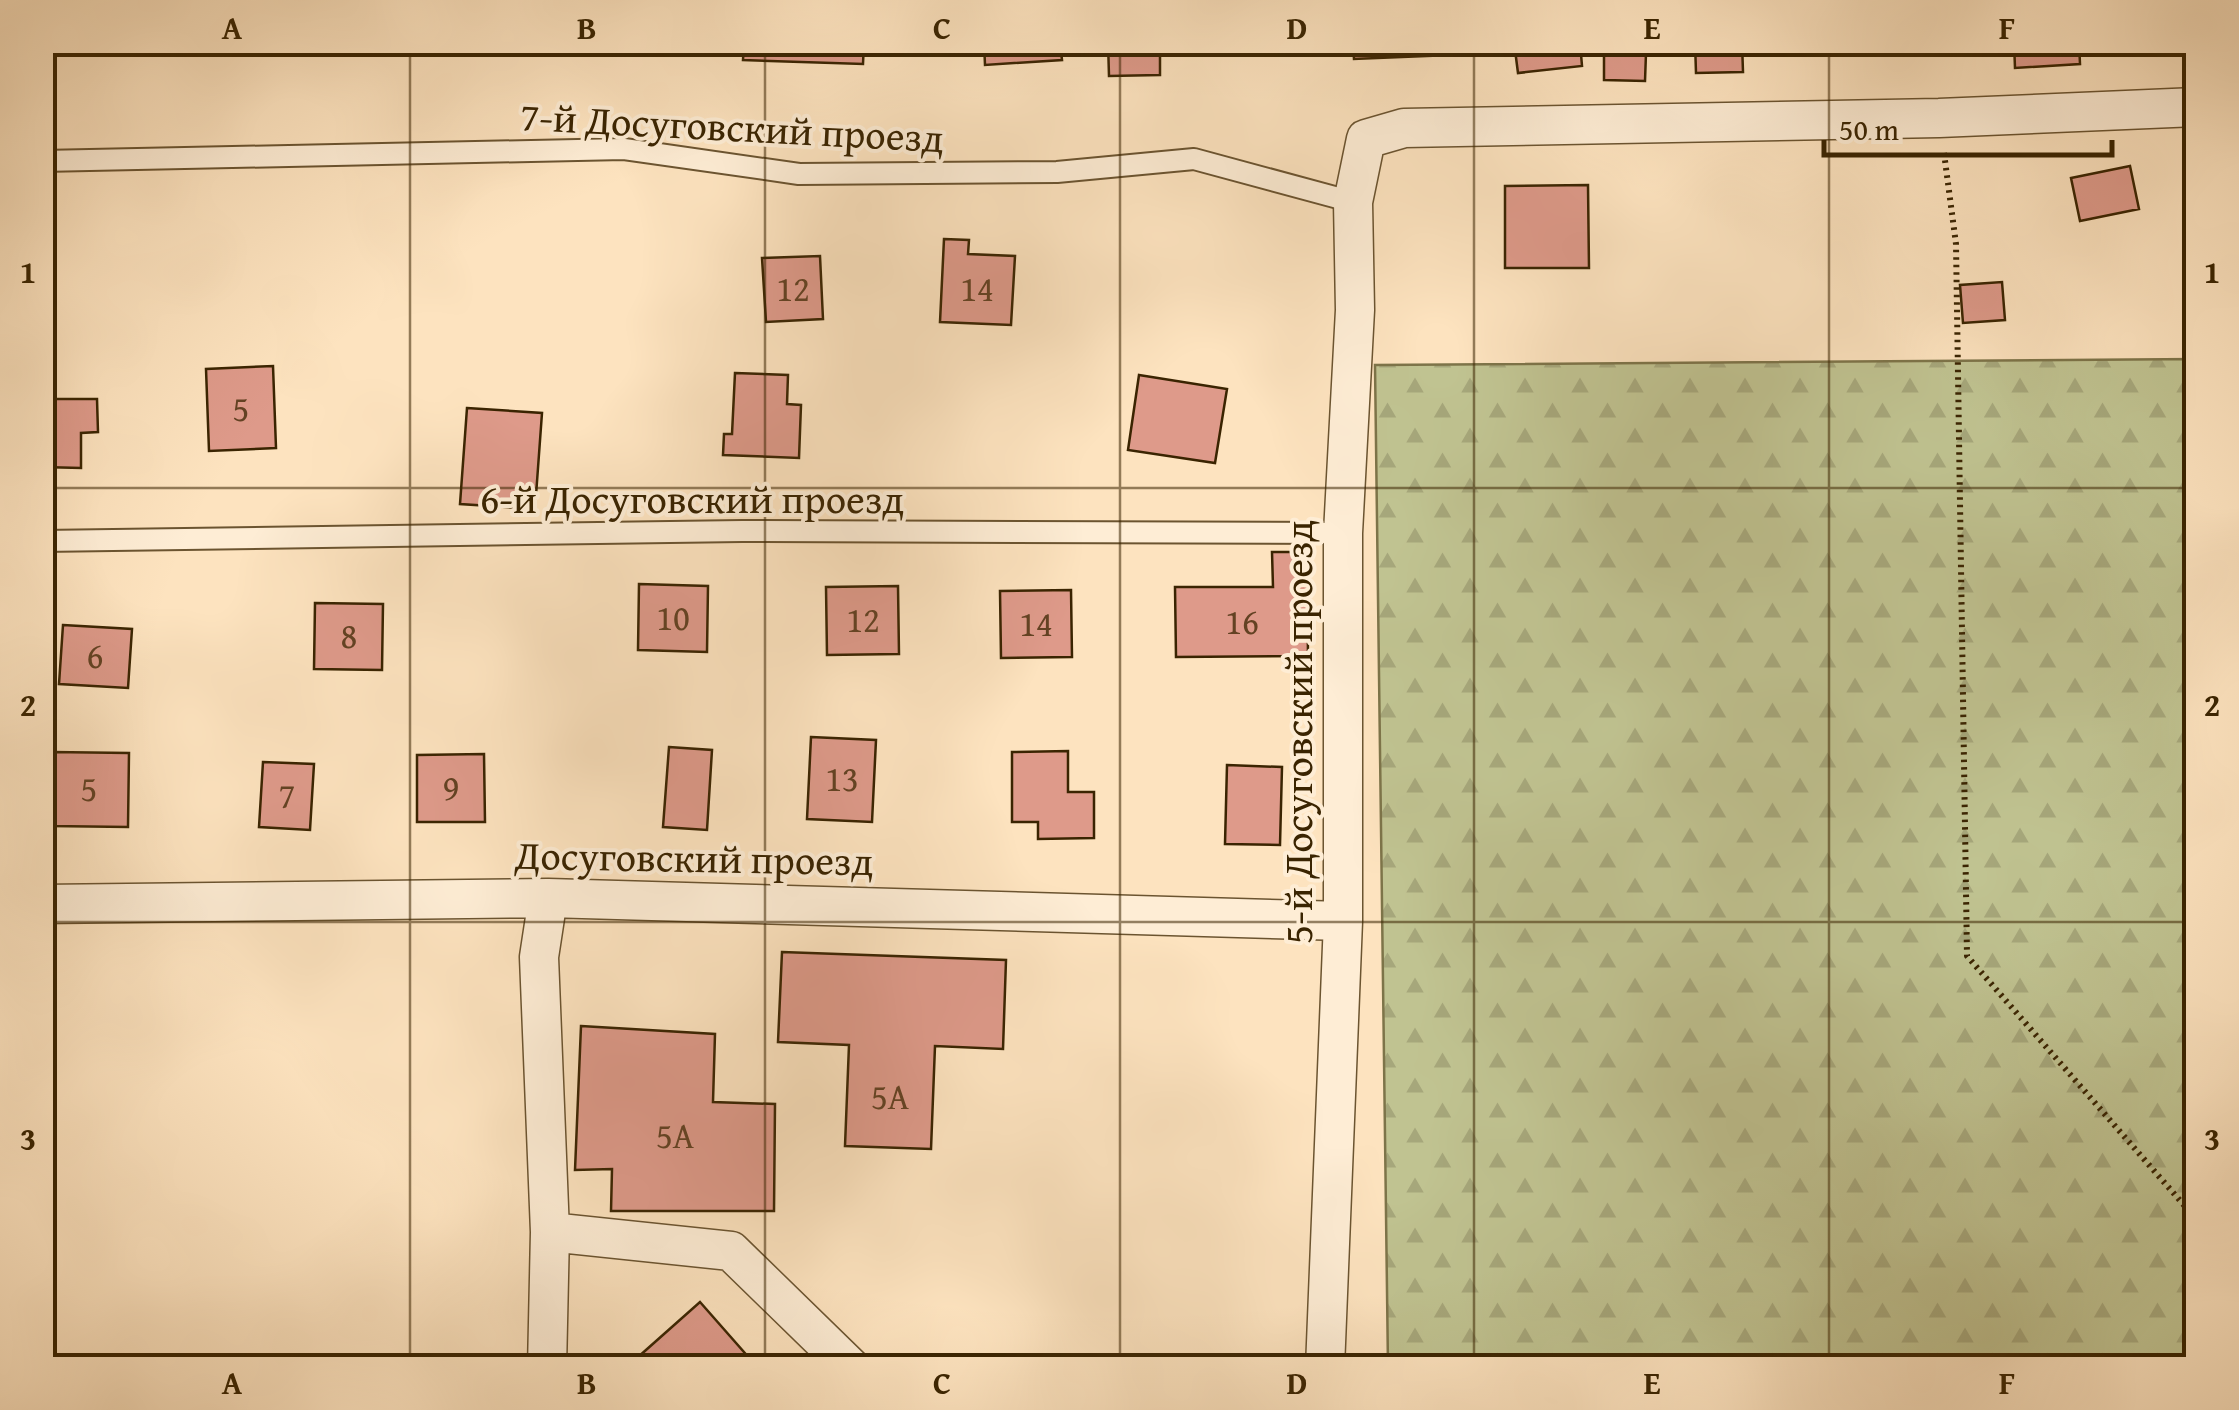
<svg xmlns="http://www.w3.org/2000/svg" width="2239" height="1410" font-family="'Gentium Book Plus',serif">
<defs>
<pattern id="forest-firs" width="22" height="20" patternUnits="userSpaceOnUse" patternTransform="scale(2.5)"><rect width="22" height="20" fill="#c0c391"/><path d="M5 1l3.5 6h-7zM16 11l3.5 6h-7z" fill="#a6a77b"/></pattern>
</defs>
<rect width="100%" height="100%" fill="#fde3bf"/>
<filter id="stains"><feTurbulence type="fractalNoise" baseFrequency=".002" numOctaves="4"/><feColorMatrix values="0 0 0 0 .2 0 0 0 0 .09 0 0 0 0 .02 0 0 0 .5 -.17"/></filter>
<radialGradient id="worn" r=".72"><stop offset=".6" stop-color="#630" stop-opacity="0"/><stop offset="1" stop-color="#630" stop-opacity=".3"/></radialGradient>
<path fill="url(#forest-firs)" stroke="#7d7449" stroke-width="2.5" d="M2196,359V1367H1388L1375,365Z"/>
<path fill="#de9a8a" stroke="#3a2401" stroke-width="2.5" d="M744,42H864L863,64L743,60Z
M984,42H1060L1062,60L985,65Z
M1108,42H1160V75L1109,76Z
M1353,42H1449L1450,55L1354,59Z
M1514,42H1580L1582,66L1518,73Z
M1695,42H1742L1743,72L1696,73Z
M2014,42H2079L2080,64L2015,68Z
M1604,52L1646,53L1645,81L1604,80Z
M2130,166L2139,209L2080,221L2071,178Z
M1588,185L1589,268H1505V186Z
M944,239L969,240L968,254L1015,256L1011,325L940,322Z
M820,256L823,319L766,322L762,258Z
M2002,282L2005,320L1963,323L1960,285Z
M273,366L276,448L209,451L206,369Z
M735,373L788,375L787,404L801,405L799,458L723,455L724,434H732Z
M1139,375L1227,389L1215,463L1128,450Z
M42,399H97L98,432L81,433V468L42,467Z
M467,408L542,413L535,509L460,504Z
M1272,552H1307L1308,656L1176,657L1175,587H1273Z
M639,584L708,586L707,652L638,650Z
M898,586L899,654L827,655L826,587Z
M1071,590L1072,657L1001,658L1000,591Z
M315,603L383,604L382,670L314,669Z
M63,625L132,629L128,688L59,684Z
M811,737L876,740L872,822L807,819Z
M669,747L712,750L707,830L663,827Z
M1068,751V792H1094V838L1038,839V822H1012V752Z
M51,752L129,753L128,827L50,826Z
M484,754L485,822H417V755Z
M263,762L314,764L310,830L259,827Z
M1227,765L1282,767L1280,845L1225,844Z
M782,952L1006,960L1003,1049L935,1046L931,1149L845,1146L849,1045L778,1042Z
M581,1026L715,1034L713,1102L775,1104L774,1211H611L612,1169L575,1170Z
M700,1302L758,1368H645L637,1358Z"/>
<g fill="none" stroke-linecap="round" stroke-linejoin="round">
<g stroke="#6b5430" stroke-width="24">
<path id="lane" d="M42,161L624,149L799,174L1057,172L1194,159L1353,202
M42,541L742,531L1343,533"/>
</g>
<g stroke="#6b5430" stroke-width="41">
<path id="street" d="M42,904L548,898L1343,921
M550,1232L731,1251L851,1368
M547,1368L550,1232L539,957L548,898
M1325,1368L1343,921V533L1355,310L1353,202L1366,139L1404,128L1939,118L2196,107"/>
</g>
<path stroke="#3a2401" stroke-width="6" stroke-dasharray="2.5 5" stroke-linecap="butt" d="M1944,153L1956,244L1967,956L2190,1212"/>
<use href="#lane" stroke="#feedd5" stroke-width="20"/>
<use href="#street" stroke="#feedd5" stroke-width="38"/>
</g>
<path fill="none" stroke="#3a2401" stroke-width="2.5" stroke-opacity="0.55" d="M410,42V1368M765,42V1368M1120,42V1368M1474,42V1368M1829,42V1368M42,488H2196M42,922H2196"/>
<g text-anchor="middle" stroke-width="8" stroke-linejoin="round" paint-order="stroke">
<g font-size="35" fill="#634223">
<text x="793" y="301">12</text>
<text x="977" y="301">14</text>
<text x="241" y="421">5</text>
<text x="673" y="630">10</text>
<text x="863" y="632">12</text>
<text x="1242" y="634">16</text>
<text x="1036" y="636">14</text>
<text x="349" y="648">8</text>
<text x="95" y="668">6</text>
<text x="842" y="791">13</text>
<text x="451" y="800">9</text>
<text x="89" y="801">5</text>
<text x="287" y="808">7</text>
<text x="890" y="1109">5А</text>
<text x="675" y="1148">5А</text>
</g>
<g font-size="40" fill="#3a2401" stroke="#feedd5">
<text transform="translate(732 127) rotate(3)" y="14">7-й Досуговский проезд</text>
<text x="692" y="513">6-й Досуговский проезд</text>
<text transform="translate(1298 732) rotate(-90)" y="14">5-й Досуговский проезд</text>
<text transform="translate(694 858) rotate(1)" y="14">Досуговский проезд</text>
</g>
</g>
<rect width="2239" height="1410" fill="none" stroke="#fde3bf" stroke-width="110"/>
<path d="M1824 140v15h288v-15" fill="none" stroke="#3a2401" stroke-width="5"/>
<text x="1839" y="140" font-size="30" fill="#3a2401" stroke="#feedd5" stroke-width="8" paint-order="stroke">50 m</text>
<rect x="55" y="55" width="2129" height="1300" fill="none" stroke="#3a2401" stroke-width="4"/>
<g font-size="32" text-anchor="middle" font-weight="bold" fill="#3a2401">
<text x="232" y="39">A</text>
<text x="587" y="39">B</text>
<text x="942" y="39">C</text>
<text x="1297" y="39">D</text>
<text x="1652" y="39">E</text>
<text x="2007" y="39">F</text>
<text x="28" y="283">1</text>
<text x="2212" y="283">1</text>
<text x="28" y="716">2</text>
<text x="2212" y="716">2</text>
<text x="28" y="1150">3</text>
<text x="2212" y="1150">3</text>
<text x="232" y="1394">A</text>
<text x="587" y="1394">B</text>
<text x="942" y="1394">C</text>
<text x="1297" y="1394">D</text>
<text x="1652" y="1394">E</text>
<text x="2007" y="1394">F</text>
</g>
<rect width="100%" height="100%" filter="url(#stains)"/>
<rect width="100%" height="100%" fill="url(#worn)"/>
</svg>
